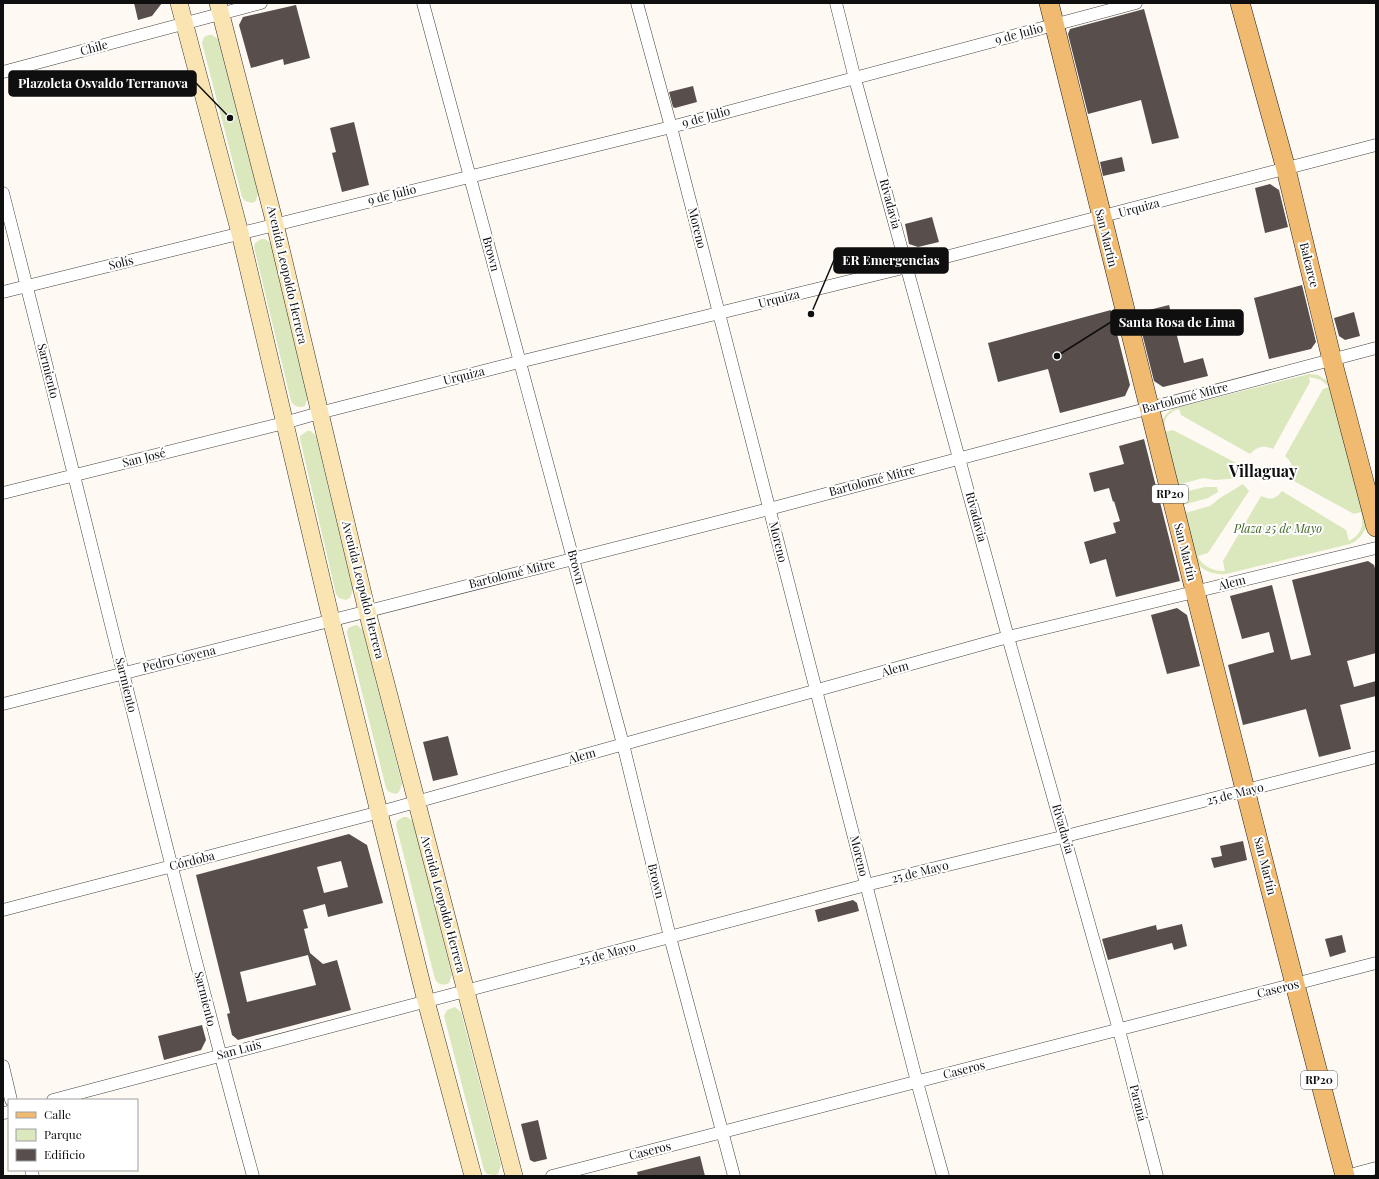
<svg xmlns="http://www.w3.org/2000/svg" width="1379" height="1179" font-family="'Playfair Display',serif">
<rect width="100%" height="100%" fill="#fefaf3"/>
<path fill="#dbe7bd" fill-rule="evenodd" d="M208,35H212L218,39L258,193L256,201L252,203L245,201L242,197L202,43L204,37Z
M261,239H265L271,243L308,397L305,406C300,408 294,407 291,401L254,247L255,243Z
M1309,374L1318,375L1329,382L1367,526C1363,534 1358,541 1350,544L1226,574C1215,575 1204,572 1196,562L1162,424C1164,414 1169,410 1179,407ZM1309,377L1321,380L1329,387L1323,389L1285,456C1293,463 1294,469 1290,479L1354,514L1361,512C1364,526 1362,534 1349,541L1346,530L1282,491C1275,500 1271,500 1261,496L1223,561L1225,571C1215,572 1201,566 1198,556L1208,553L1249,491L1243,484L1220,498L1210,506L1185,513L1183,505L1208,498L1218,492L1217,487H1205L1180,493L1178,485L1203,478L1215,480L1241,478L1242,466L1173,430L1165,432C1162,420 1168,412 1179,409L1181,415L1250,454C1258,446 1263,445 1273,449L1310,382Z
M307,431H311L316,436L353,590L350,598L346,600L339,598L336,594L300,439V436Z
M357,625L363,630L402,784L399,792L396,794L389,792L386,788L347,633C347,627 352,626 357,625Z
M403,817H407L413,821L452,975L449,983C443,986 438,985 435,979L396,825L397,821Z
M455,1007L461,1012L501,1165L498,1174L495,1175L487,1174L484,1170L444,1016L447,1010Z"/>
<path fill="#584f4c" fill-rule="evenodd" d="M134,3H162L152,16L138,20Z
M296,5L310,58L284,65L283,59L251,68L239,25L243,17Z
M1144,9L1179,138L1152,144L1141,100L1088,114L1068,34L1070,29Z
M693,86L697,102L675,108L673,107L669,92Z
M354,122L369,185L342,192L332,153L336,152L330,128Z
M1122,157L1125,171L1103,176L1100,162Z
M1270,184L1279,190L1288,227L1265,233L1255,188Z
M932,217L939,242L918,247L909,244L905,224Z
M1302,285L1316,342L1311,349L1269,359L1254,298Z
M1169,305L1184,363L1203,358L1208,376L1163,387L1154,381L1137,313Z
M1111,310L1130,385L1125,396L1060,413L1048,369L998,382L988,343Z
M1354,312L1360,336L1345,340L1339,336L1334,318Z
M1144,439L1180,581L1116,597L1106,559L1090,564L1084,542L1116,533L1113,523L1120,521L1114,501L1113,502L1109,488L1094,492L1089,473L1124,464L1119,446Z
M1368,561L1374,565L1376,572V653L1347,661L1354,687L1376,681V696L1340,705L1351,749L1319,757L1306,709L1243,725L1228,665L1274,652L1269,632L1242,639L1230,596L1272,585L1291,660L1311,655L1292,580Z
M1177,608L1187,615L1200,666L1167,674L1151,615Z
M448,736L458,775L433,781L423,742Z
M349,834L367,845L383,903L328,917L325,904L303,910L308,928L304,929L310,953L323,964L337,960L351,1010L238,1040L232,1035L227,1014L230,1013L196,875ZM341,861L348,887L324,893L317,867ZM308,955L316,985L247,1002L240,972Z
M1243,841L1247,860L1214,868L1211,858L1222,856L1220,846Z
M853,900L857,903L859,911L818,922L815,910Z
M1182,924L1187,946L1174,950L1172,943L1108,960L1102,939L1156,925L1157,930Z
M1342,935L1346,952L1330,957L1325,939Z
M202,1025L206,1040L201,1050L164,1060L158,1036Z
M538,1120L547,1159L534,1162L530,1160L521,1124Z
M700,1156L705,1176H638L637,1172Z"/>
<g fill="none" stroke-linecap="round" stroke-linejoin="round">
<g stroke="#424242" stroke-width="13">
<path id="street" d="M423,3L623,744L670,937L734,1176
M637,3L671,127L917,1082L943,1176
M836,3L855,79L1008,637L1119,1030L1157,1176
M3,72L261,3
M3,193C87,521 164,850 253,1176
M3,292L671,127L1136,3
M3,493L284,423L319,413L519,362L907,267L1376,145
M3,704L769,509L1376,348
M3,910L380,812L1008,637L1376,548
M3,1066L11,1100
M53,1100L866,885L1066,836L1376,757
M3,1113L9,1112
M31,1170L33,1176
M552,1176L1376,963
M1346,1176L1376,1168"/>
</g>
<g stroke="#313131" stroke-width="18">
<path id="secondary" d="M179,3L240,233L331,619L426,1001L473,1176
M218,3L275,224L367,611L514,1176"/>
</g>
<g stroke="#202020" stroke-width="20">
<path id="primary" d="M1049,3C1146,394 1242,786 1345,1176
M1240,3L1286,169L1332,360L1376,527"/>
</g>
<use href="#street" stroke="#fff" stroke-width="12"/>
<use href="#secondary" stroke="#fae5b2" stroke-width="17"/>
<use href="#primary" stroke="#f0ba71" stroke-width="19"/>
</g>
<g text-anchor="middle" stroke-width="4" stroke-linejoin="round" paint-order="stroke">
<g fill="#fff" stroke="#575757" stroke-width="1">
<rect x="1152" y="485" width="36" height="18" rx="3"/>
<rect x="1301" y="1071" width="36" height="18" rx="3"/>
</g>
<g font-size="11" font-weight="bold" fill="#0f0f0f">
<text x="1170" y="498">RP20</text>
<text x="1319" y="1084">RP20</text>
</g>
<g font-size="12" fill="#0f0f0f" stroke="#fff">
<text transform="translate(1019 34) rotate(-15)" y="4">9 de Julio</text>
<text transform="translate(94 48) rotate(-15)" y="4">Chile</text>
<text transform="translate(706 117) rotate(-15)" y="4">9 de Julio</text>
<text transform="translate(392 195) rotate(-14)" y="4">9 de Julio</text>
<text transform="translate(890 204) rotate(75)" y="4">Rivadavia</text>
<text transform="translate(1139 208) rotate(-15)" y="4">Urquiza</text>
<text transform="translate(697 228) rotate(76)" y="4">Moreno</text>
<text transform="translate(1106 238) rotate(76)" y="4">San Martín</text>
<text transform="translate(491 254) rotate(75)" y="4">Brown</text>
<text transform="translate(121 263) rotate(-14)" y="4">Solís</text>
<text transform="translate(1309 265) rotate(76)" y="4">Balcarce</text>
<text transform="translate(287 275) rotate(77)" y="4">Avenida Leopoldo Herrera</text>
<text transform="translate(779 299) rotate(-14)" y="4">Urquiza</text>
<text transform="translate(48 371) rotate(76)" y="4">Sarmiento</text>
<text transform="translate(464 376) rotate(-14)" y="4">Urquiza</text>
<text transform="translate(1185 398) rotate(-15)" y="4">Bartolomé Mitre</text>
<text transform="translate(144 458) rotate(-14)" y="4">San José</text>
<text transform="translate(872 481) rotate(-15)" y="4">Bartolomé Mitre</text>
<text transform="translate(976 517) rotate(75)" y="4">Rivadavia</text>
<text transform="translate(778 542) rotate(76)" y="4">Moreno</text>
<text transform="translate(1185 552) rotate(76)" y="4">San Martín</text>
<text transform="translate(576 567) rotate(75)" y="4">Brown</text>
<text transform="translate(512 574) rotate(-14)" y="4">Bartolomé Mitre</text>
<text transform="translate(1232 583) rotate(-14)" y="4">Alem</text>
<text transform="translate(363 590) rotate(76)" y="4">Avenida Leopoldo Herrera</text>
<text transform="translate(179 659) rotate(-14)" y="4">Pedro Goyena</text>
<text transform="translate(895 669) rotate(-16)" y="4">Alem</text>
<text transform="translate(126 685) rotate(76)" y="4">Sarmiento</text>
<text transform="translate(582 756) rotate(-16)" y="4">Alem</text>
<text transform="translate(1235 794) rotate(-14)" y="4">25 de Mayo</text>
<text transform="translate(1063 829) rotate(74)" y="4">Rivadavia</text>
<text transform="translate(859 856) rotate(76)" y="4">Moreno</text>
<text transform="translate(192 861) rotate(-14)" y="4">Córdoba</text>
<text transform="translate(1265 866) rotate(76)" y="4">San Martín</text>
<text transform="translate(920 872) rotate(-14)" y="4">25 de Mayo</text>
<text transform="translate(656 881) rotate(76)" y="4">Brown</text>
<text transform="translate(443 904) rotate(75)" y="4">Avenida Leopoldo Herrera</text>
<text transform="translate(607 954) rotate(-15)" y="4">25 de Mayo</text>
<text transform="translate(1278 989) rotate(-14)" y="4">Caseros</text>
<text transform="translate(205 999) rotate(76)" y="4">Sarmiento</text>
<text transform="translate(239 1050) rotate(-15)" y="4">San Luis</text>
<text transform="translate(964 1070) rotate(-14)" y="4">Caseros</text>
<text transform="translate(1138 1103) rotate(76)" y="4">Paraná</text>
<text transform="translate(650 1151) rotate(-14)" y="4">Caseros</text>
</g>
<g font-size="12" font-style="italic" fill="#3c6423" stroke="#fff">
<text x="1278" y="533">Plaza 25 de Mayo</text>
</g>
<g font-size="16" font-weight="bold" fill="#0f0f0f" stroke="#fff">
<text x="1263" y="477">Villaguay</text>
</g>
</g>
<path fill="none" stroke="#0f0f0f" stroke-width="1.5" d="M230 118L196 83M811 314L834 260M1057 356L1111 322"/>
<g fill="#0f0f0f" stroke="#fff" stroke-width="1.5">
<circle cx="230" cy="118" r="4"/>
<circle cx="811" cy="314" r="4"/>
<circle cx="1057" cy="356" r="4"/>
</g>
<g fill="#0f0f0f" stroke="#0f0f0f" stroke-width="1.5">
<rect x="9" y="71" width="187" height="25" rx="4"/>
<rect x="834" y="248" width="114" height="25" rx="4"/>
<rect x="1111" y="310" width="132" height="25" rx="4"/>
</g>
<g font-size="13" text-anchor="middle" font-weight="bold" fill="#fff">
<text x="103" y="88">Plazoleta Osvaldo Terranova</text>
<text x="891" y="265">ER Emergencias</text>
<text x="1177" y="327">Santa Rosa de Lima</text>
</g>
<rect width="1379" height="1179" fill="none" stroke="#0f0f0f" stroke-width="8"/>
<rect x="8" y="1099" width="130" height="72" fill="#ffffff" stroke="#9f9f9f"/>
<rect x="16" y="1112" width="20" height="6" fill="#f0ba71" stroke="#9f9f9f"/>
<text x="44" y="1119" font-size="12" fill="#0f0f0f">Calle</text>
<rect x="16" y="1129" width="20" height="12" fill="#dbe7bd" stroke="#9f9f9f"/>
<text x="44" y="1139" font-size="12" fill="#0f0f0f">Parque</text>
<rect x="16" y="1149" width="20" height="12" fill="#584f4c" stroke="#9f9f9f"/>
<text x="44" y="1159" font-size="12" fill="#0f0f0f">Edificio</text>
</svg>
